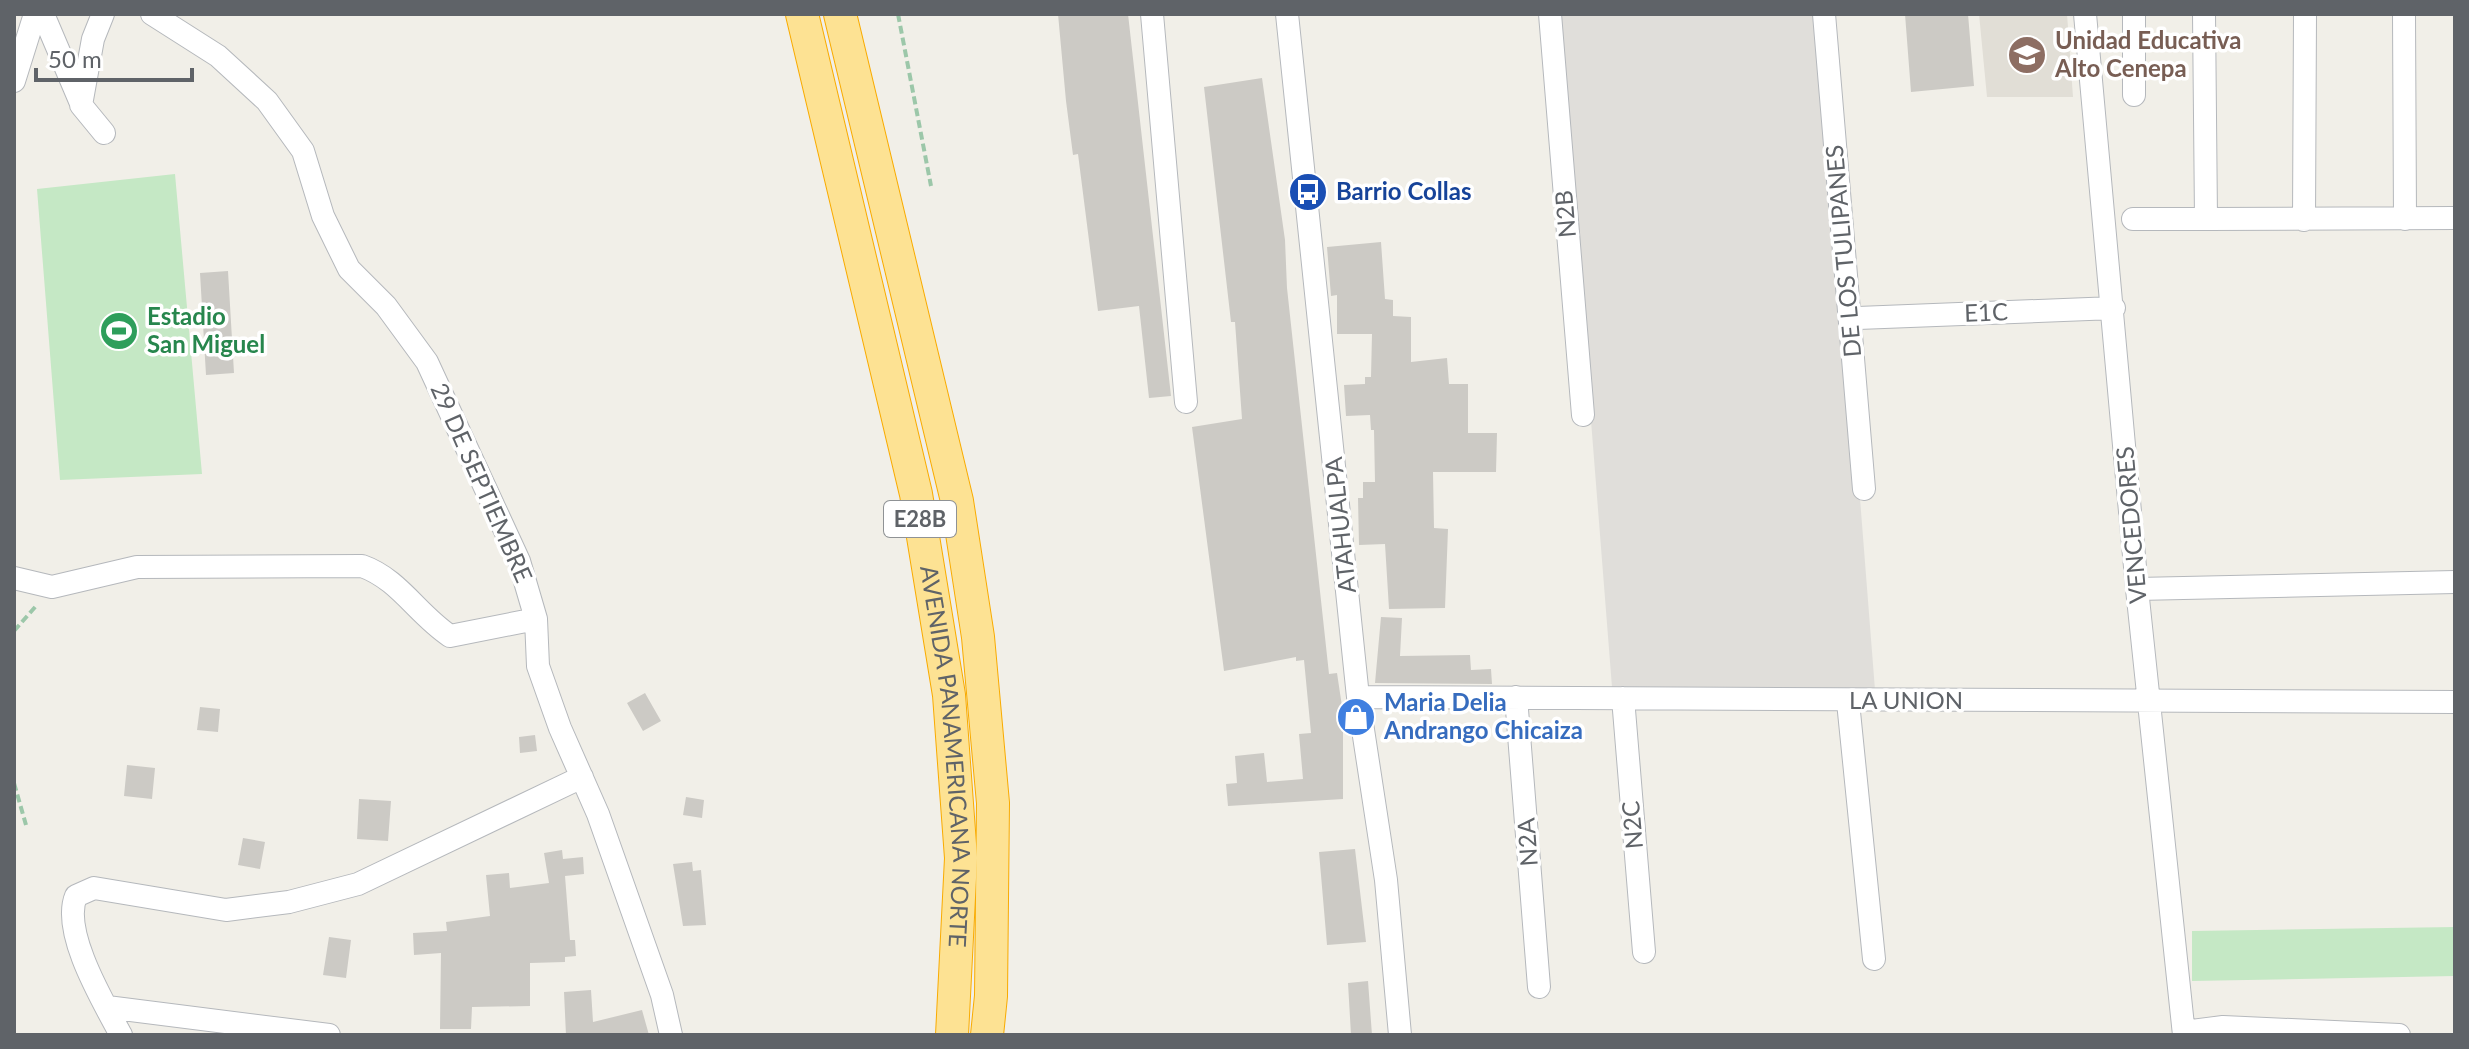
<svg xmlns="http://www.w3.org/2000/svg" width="2469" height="1049" font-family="Lato,sans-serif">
<rect width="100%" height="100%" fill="#f1efe8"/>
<path fill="#e0deda" d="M1559,14H1822L1875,690L1612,687Z"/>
<path fill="#e1ded6" d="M1979,14H2067L2073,97H1987Z"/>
<path fill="#c5e8c5" d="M175,174L202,474L60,480L37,189Z
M2455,927V976L2192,981V931Z"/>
<path fill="#cccac5" d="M1058,14H1128L1171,396L1149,398L1139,306L1098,311L1078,154L1073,155L1066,101Z
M1905,14H1968L1974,86L1911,92Z
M1262,78L1285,240L1287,288L1329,674L1337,673L1343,713V799L1228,806L1226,784L1237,783L1235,756L1264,753L1267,782L1303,779L1299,734L1311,733L1304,660L1296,661V657L1224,671L1192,427L1242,419L1235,322H1231L1204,87Z
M1381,242L1385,299L1393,300V316L1411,317V362L1447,358L1449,384H1468V433H1497L1496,472H1433L1434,528L1448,529L1445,608L1389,609L1385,544L1359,545L1358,498H1363V482H1375L1374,430H1371L1370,415L1346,416L1344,385L1365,384V377H1371L1372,334H1337V295L1331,296L1327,247Z
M228,271L234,373L206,375L200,273Z
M1381,617L1402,618L1400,656L1470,655L1471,670L1491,669L1492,684L1375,683Z
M645,693L661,721L643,731L627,703Z
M200,707L220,709L218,732L197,730Z
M535,735L537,751L520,753L519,737Z
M127,765L155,768L152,799L124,796Z
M686,797L704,800L702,818L683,815Z
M359,799L391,801L388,841L357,839Z
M243,838L265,842L260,869L238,865Z
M1355,849L1366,942L1327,945L1319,852Z
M562,850L563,859L583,857L584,874L565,876L570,940H575L576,956L565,957V962L530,963V1006L472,1007L471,1029H440L441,953L414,955L413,933L447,931L446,922L490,916L486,875L509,873L510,888L549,883L544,853Z
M692,862L693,871L701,870L706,925L683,926L673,864Z
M329,937L351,940L346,978L323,975Z
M1368,981L1372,1035H1351L1348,983Z
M591,990L593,1022L642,1010L649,1035H566L564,992Z"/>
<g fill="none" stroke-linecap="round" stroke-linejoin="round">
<g stroke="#b5b8bc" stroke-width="24">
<path id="minor" d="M43,14L80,101
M103,14L93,39L81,105L104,133
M152,14L218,56L267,101L303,151L323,216L349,269L386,306L427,362L519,561L536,619L538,666L560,728L598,814L662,995L671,1035
M1152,14L1186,402
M1287,14L1358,697L1386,880L1400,1035
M1550,14L1583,415
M1824,14L1864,489
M2085,14L2137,589L2184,1035
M2204,14L2206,219L2455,218
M2404,14L2405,219
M14,81L35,14
M2134,95V14
M2133,219H2206
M2304,220L2305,14
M1858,318L2114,308
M14,578L52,587L137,567L362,566C399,579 417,614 450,636L536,619
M2137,589L2455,582
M1358,697L2455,702
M1516,697L1539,987
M1623,698L1644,952
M1848,702L1874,959
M107,1007L329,1035
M2184,1032L2223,1027L2399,1035
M121,1035C104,1003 61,932 76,896L94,888L226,910L289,902L358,884L582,777"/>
</g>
<g stroke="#f9ab00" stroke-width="34">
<g id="highway">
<path id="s1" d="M802,14L916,494L949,695L961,858L952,1035"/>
<path d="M840,14L957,501L978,637L993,803L991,996L987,1035"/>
</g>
</g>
<path stroke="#9cc7a9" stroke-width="4" stroke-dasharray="8 4" stroke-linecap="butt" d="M898,14L931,186
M14,631L36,606
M14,783L26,825"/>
<use href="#minor" stroke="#fff" stroke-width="22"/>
<use href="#highway" stroke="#fde293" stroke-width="32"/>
</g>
<defs>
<g id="university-disc" transform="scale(2)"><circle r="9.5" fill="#8d6e63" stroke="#fff"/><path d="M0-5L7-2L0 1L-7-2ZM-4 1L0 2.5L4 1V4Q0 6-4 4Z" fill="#fff"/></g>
<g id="bus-disc" transform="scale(2)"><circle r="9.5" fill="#1a4fb4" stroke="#fff"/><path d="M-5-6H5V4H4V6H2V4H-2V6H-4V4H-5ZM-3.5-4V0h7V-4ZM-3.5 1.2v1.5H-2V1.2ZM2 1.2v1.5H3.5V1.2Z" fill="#fff"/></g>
<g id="stadium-disc" transform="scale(2)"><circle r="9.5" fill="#2e9e5b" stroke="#fff"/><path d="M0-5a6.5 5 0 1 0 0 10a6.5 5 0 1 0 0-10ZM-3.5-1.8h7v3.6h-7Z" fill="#fff"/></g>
<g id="shop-disc" transform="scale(2)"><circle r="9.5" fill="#3f7fe0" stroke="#fff"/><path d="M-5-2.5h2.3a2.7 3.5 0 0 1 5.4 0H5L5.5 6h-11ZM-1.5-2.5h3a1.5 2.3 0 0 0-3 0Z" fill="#fff"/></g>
</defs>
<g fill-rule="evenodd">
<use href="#university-disc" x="2027" y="55"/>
<use href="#bus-disc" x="1308" y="192"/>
<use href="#stadium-disc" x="119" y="331"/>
<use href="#shop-disc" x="1356" y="717"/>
</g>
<g text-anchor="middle" stroke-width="7" stroke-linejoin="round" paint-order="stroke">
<rect fill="#fff" stroke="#8f9295" stroke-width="2" x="884" y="501" width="72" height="36" rx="6"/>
<g font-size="22" font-weight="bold" fill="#5f6368">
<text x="920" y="527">E28B</text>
</g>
<g font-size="24" font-weight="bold" fill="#785e54" stroke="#fff" text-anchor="start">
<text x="2055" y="49">Unidad Educativa<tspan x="2055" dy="28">Alto Cenepa</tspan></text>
</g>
<g font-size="24" font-weight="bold" fill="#164399" stroke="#fff" text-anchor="start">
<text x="1336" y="200">Barrio Collas</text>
</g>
<g font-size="24" fill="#5f6368" stroke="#fff">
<text transform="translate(1566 214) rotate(-95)" y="8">N2B</text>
<text transform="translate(1844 251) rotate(-95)" y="8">DE LOS TULIPANES</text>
<text transform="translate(1986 313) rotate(-2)" y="8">E1C</text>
<text transform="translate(481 483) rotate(66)" y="8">29 DE SEPTIEMBRE</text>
<text transform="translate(1341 525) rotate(-96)" y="8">ATAHUALPA</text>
<text transform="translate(2132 525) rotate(-95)" y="8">VENCEDORES</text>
<text x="1906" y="709">LA UNION</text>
<text dy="8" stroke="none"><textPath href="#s1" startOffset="758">AVENIDA PANAMERICANA NORTE</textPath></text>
<text transform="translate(1633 825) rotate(-95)" y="8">N2C</text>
<text transform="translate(1528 842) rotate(-94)" y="8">N2A</text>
</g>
<g font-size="24" font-weight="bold" fill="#27864d" stroke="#fff" text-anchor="start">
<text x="147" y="325">Estadio<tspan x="147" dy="28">San Miguel</tspan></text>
</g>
<g font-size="24" font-weight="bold" fill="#366cbe" stroke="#fff" text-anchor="start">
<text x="1384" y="711">Maria Delia<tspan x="1384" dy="28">Andrango Chicaiza</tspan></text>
</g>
</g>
<rect width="2469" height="1049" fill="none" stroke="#5f6368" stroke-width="32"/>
<path d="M36 68v12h156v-12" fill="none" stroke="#5f6368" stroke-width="4"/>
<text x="48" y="68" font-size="24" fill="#5f6368" stroke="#ffffff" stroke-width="6" paint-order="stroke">50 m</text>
</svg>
